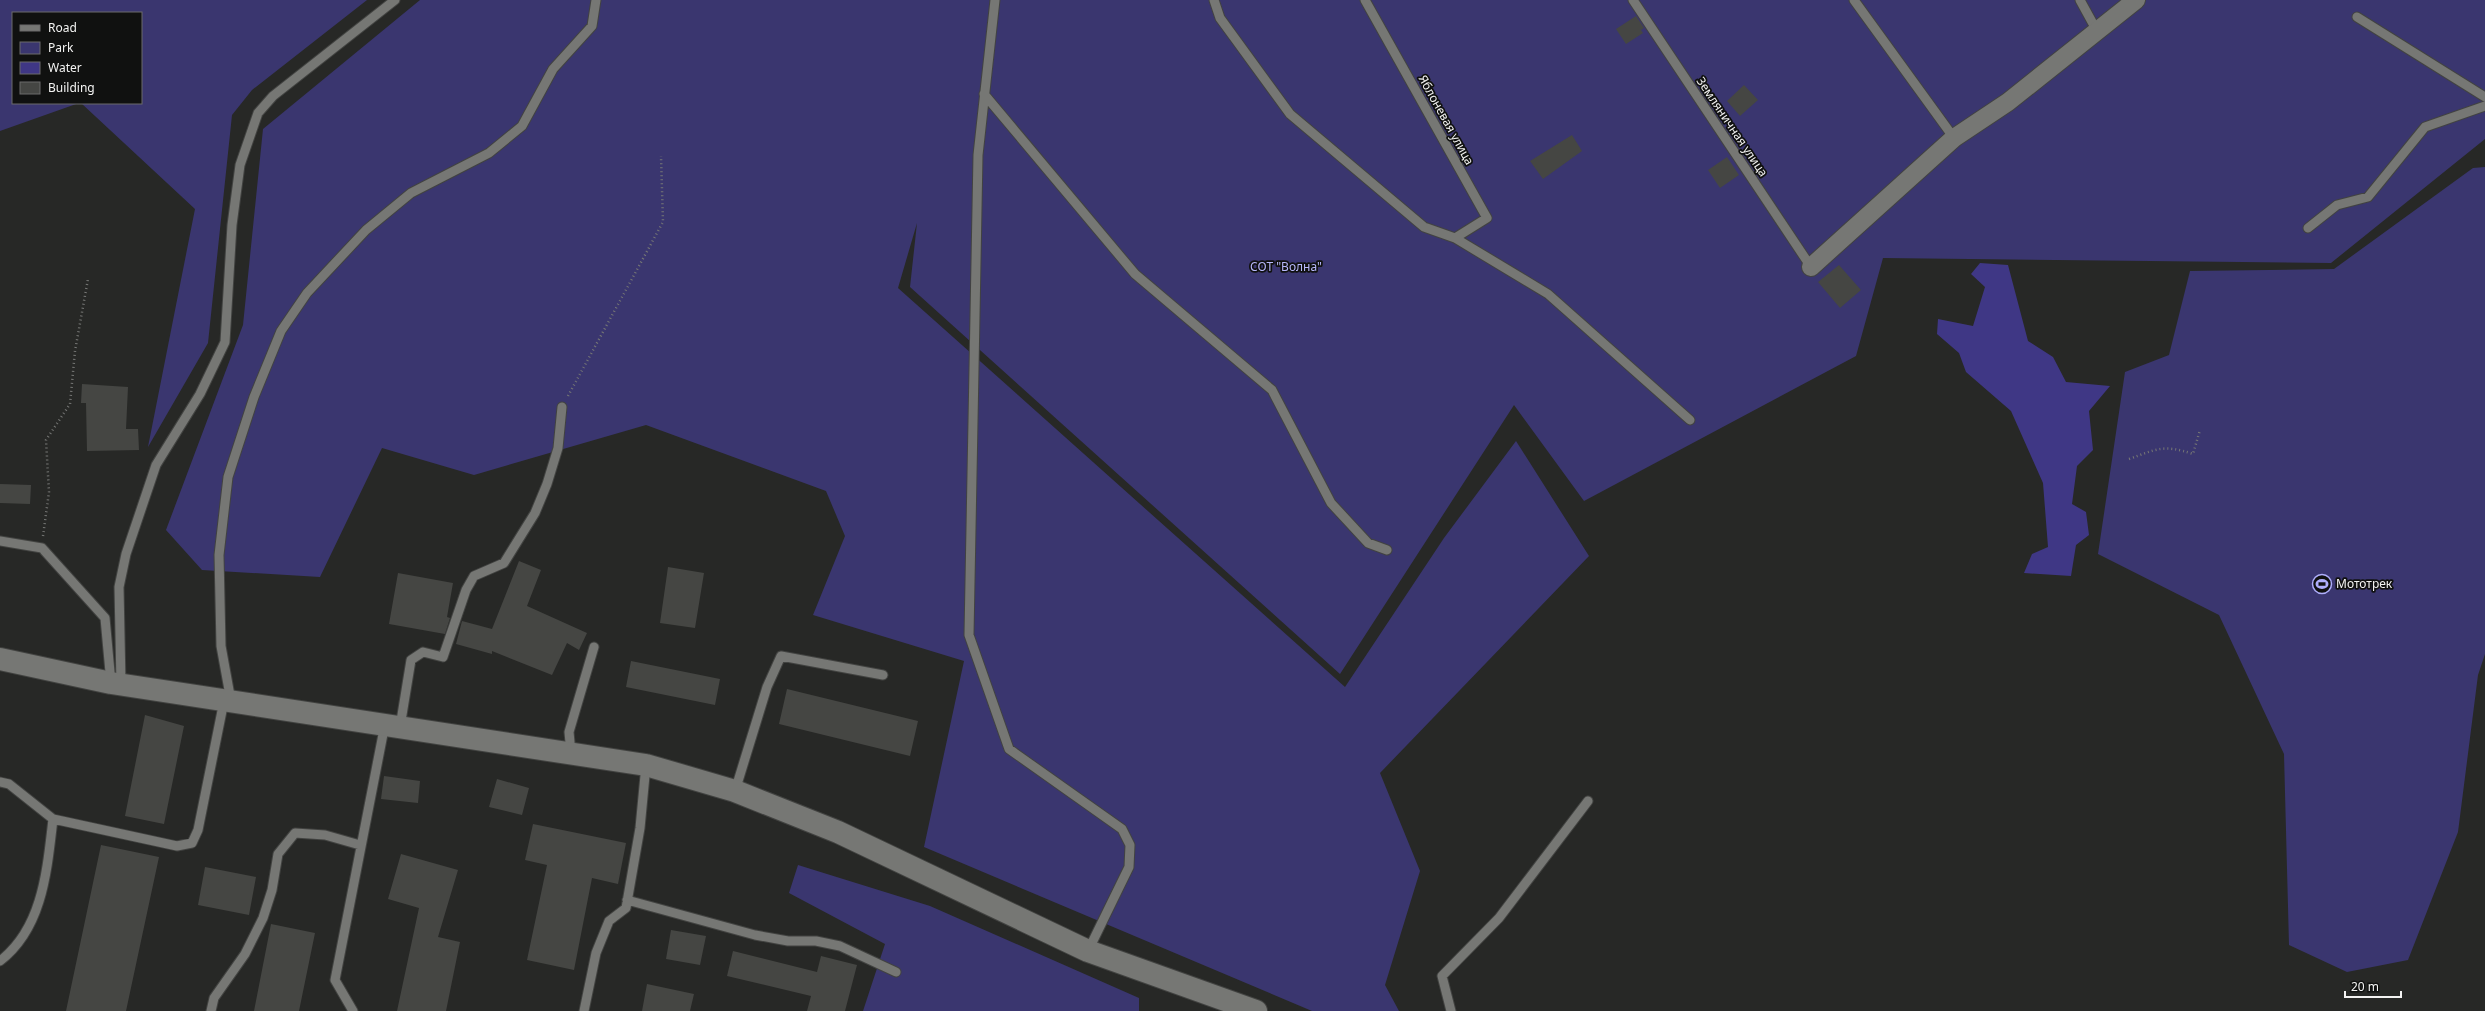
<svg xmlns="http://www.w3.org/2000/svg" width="2485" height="1011" font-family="'Noto Sans',sans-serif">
<rect width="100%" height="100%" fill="#272826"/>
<path fill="#3a366f" d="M0,0H367L252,90L232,115L208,343L148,447L195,209L81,103H141V13H13V103H79L0,131Z
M420,0H2485V139L2331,263L1883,258L1856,356L1584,501L1514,405L1340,674L910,287L917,223L898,288L1345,687L1444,538L1516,441L1589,556L1380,773L1420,871L1385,985L1399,1011H1312L924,847L964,661L813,615L845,536L826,491L646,425L474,475L382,448L320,577L202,570L166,530L243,325L263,129Z
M2485,167V654L2478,675L2458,832L2408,960L2347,972L2289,945L2284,754L2219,615L2098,554L2125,372L2169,355L2190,271L2334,269L2473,168Z
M798,865L930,906L1139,998V1011H863L885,944L789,893Z"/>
<path fill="#3f3785" d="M1980,263L2008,265L2028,341L2053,357L2066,382L2110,386L2089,411L2093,450L2077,466L2072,504L2086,512L2089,535L2076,545L2071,576L2024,573L2032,554L2048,547L2043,483L2011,411L1966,372L1959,353L1937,334L1938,319L1973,326L1985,287L1971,274Z"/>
<path fill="#454643" d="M1636,16L1644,28L1641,30L1643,33L1626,44L1616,29Z
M1744,85L1758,100L1740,116L1727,101Z
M1572,135L1582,151L1543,179L1530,161Z
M1727,157L1739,175L1720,188L1708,170Z
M1839,265L1861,290L1840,308L1818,282Z
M82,384L128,387L126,429H138L139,450L87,451L86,403H81Z
M0,484L31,485L30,504L0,503Z
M519,561L541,570L527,606L587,633L579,650L567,643L552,675L492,651V654L456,644L462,621L492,629Z
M668,567L704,573L695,628L660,623Z
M398,573L453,583L447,617L450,618L445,634L389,624Z
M631,661L720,679L715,705L626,687Z
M787,689L918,721L910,756L779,724Z
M145,715L184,726L164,824L125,816Z
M384,776L420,781L418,803L381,799Z
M497,779L529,788L522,815L489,807Z
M533,824L626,843L618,884L592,878L574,970L527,960L547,865L525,860Z
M101,845L159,857L126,1011H66Z
M401,854L458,870L438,937L460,942L446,1011H397L419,908L388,899Z
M205,867L256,877L249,915L198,905Z
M271,924L315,933L299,1011H254Z
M671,930L706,936L700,965L666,959Z
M733,951L817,972L821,956L857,965L845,1011H807L811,996L727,976Z
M647,984L694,994L690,1011H642Z"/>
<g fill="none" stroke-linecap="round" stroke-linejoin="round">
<g stroke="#424341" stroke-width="11">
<path id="lane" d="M995,0L978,155L969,635L1009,749L1122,829L1130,845L1129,867L1088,951
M1214,0L1220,18L1290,114L1424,227L1455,238L1548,294L1690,420
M1365,0L1487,218L1455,238
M1633,0L1811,267
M1854,0L1954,138
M2080,0L2097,31
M2357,17L2485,97
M984,94L1135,274L1272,390L1331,503L1368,543L1387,550
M2308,228L2337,205L2368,197L2425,127L2485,106
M0,541L42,548L105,618L111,683
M121,684L119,587L126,554L156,465L200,394L225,342L232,225L240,165L258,113L273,96L395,0
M231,701L221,646L219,555L228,477L254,397L281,331L307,293L366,230L411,193L489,153L522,126L553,69L592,26L596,0
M400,727L411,660L423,652L443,657L466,590L474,576L504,563L535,513L547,484L558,448L562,407
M571,753L569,732L594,647
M0,782L9,784L53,819L177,846L192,843L198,830L224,701
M735,791L767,687L781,656L883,675
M627,900L755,935L788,941H816L840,946L896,972
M0,961C43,928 47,870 53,819
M211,1011L214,998L245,954L263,918L272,890L278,854L295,833L325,835L360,845
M353,1011L335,980L385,724
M584,1011L596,953L609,921L626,908L640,828L646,765
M1451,1011L1442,976L1499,918L1588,801"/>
</g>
<g stroke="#424341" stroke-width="20">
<path id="street" d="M1811,267L1954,138L2008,102L2136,0"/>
</g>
<g stroke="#424341" stroke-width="24">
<path id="secondary" d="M0,659L111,683L646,765L735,791L838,832L1088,951L1256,1011"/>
</g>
<path stroke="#767775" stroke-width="2.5" stroke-dasharray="1 3" stroke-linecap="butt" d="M568,396L663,222L661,156
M2129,459C2157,449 2163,444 2193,454L2200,430
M43,536L49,492L46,440L70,404L75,351L88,279"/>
<use href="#lane" stroke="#767774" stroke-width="9"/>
<use href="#street" stroke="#767774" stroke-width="18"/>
<use href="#secondary" stroke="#767774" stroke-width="22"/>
</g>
<defs>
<g id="stadium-ring" transform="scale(1)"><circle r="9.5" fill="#101110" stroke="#aeaefa" stroke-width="1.5"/><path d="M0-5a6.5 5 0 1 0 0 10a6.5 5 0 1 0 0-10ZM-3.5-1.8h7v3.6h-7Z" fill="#aeaefa"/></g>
</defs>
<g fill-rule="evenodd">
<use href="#stadium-ring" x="2322" y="584"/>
</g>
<g text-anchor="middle" stroke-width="3.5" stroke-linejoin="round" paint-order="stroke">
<g font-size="12" fill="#f3f3f2" stroke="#101110">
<text transform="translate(1446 120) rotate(61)" y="4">Яблоневая улица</text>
<text transform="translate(1732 127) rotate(56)" y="4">Земляничная улица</text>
</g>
<g font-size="12" fill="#b8b8fb" stroke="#101110">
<text x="1286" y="271">СОТ "Волна"</text>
</g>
<g font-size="12" fill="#f3f3f2" stroke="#101110" text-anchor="start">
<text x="2336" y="588">Мототрек</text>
</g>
</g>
<rect x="12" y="12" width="130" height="92" fill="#101110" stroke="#6b6b6a"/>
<rect x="20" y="25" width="20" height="6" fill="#767774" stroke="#6b6b6a"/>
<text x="48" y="32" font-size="12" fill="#f3f3f2">Road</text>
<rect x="20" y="42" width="20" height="12" fill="#3a366f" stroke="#6b6b6a"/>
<text x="48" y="52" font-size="12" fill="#f3f3f2">Park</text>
<rect x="20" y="62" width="20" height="12" fill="#3f3785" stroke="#6b6b6a"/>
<text x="48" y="72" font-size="12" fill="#f3f3f2">Water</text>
<rect x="20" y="82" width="20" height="12" fill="#454643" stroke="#6b6b6a"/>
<text x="48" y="92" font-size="12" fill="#f3f3f2">Building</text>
<path d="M2345 991v6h56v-6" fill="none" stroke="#f3f3f2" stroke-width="2"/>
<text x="2351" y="991" font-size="12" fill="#f3f3f2" stroke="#101110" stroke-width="3" paint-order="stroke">20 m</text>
</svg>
